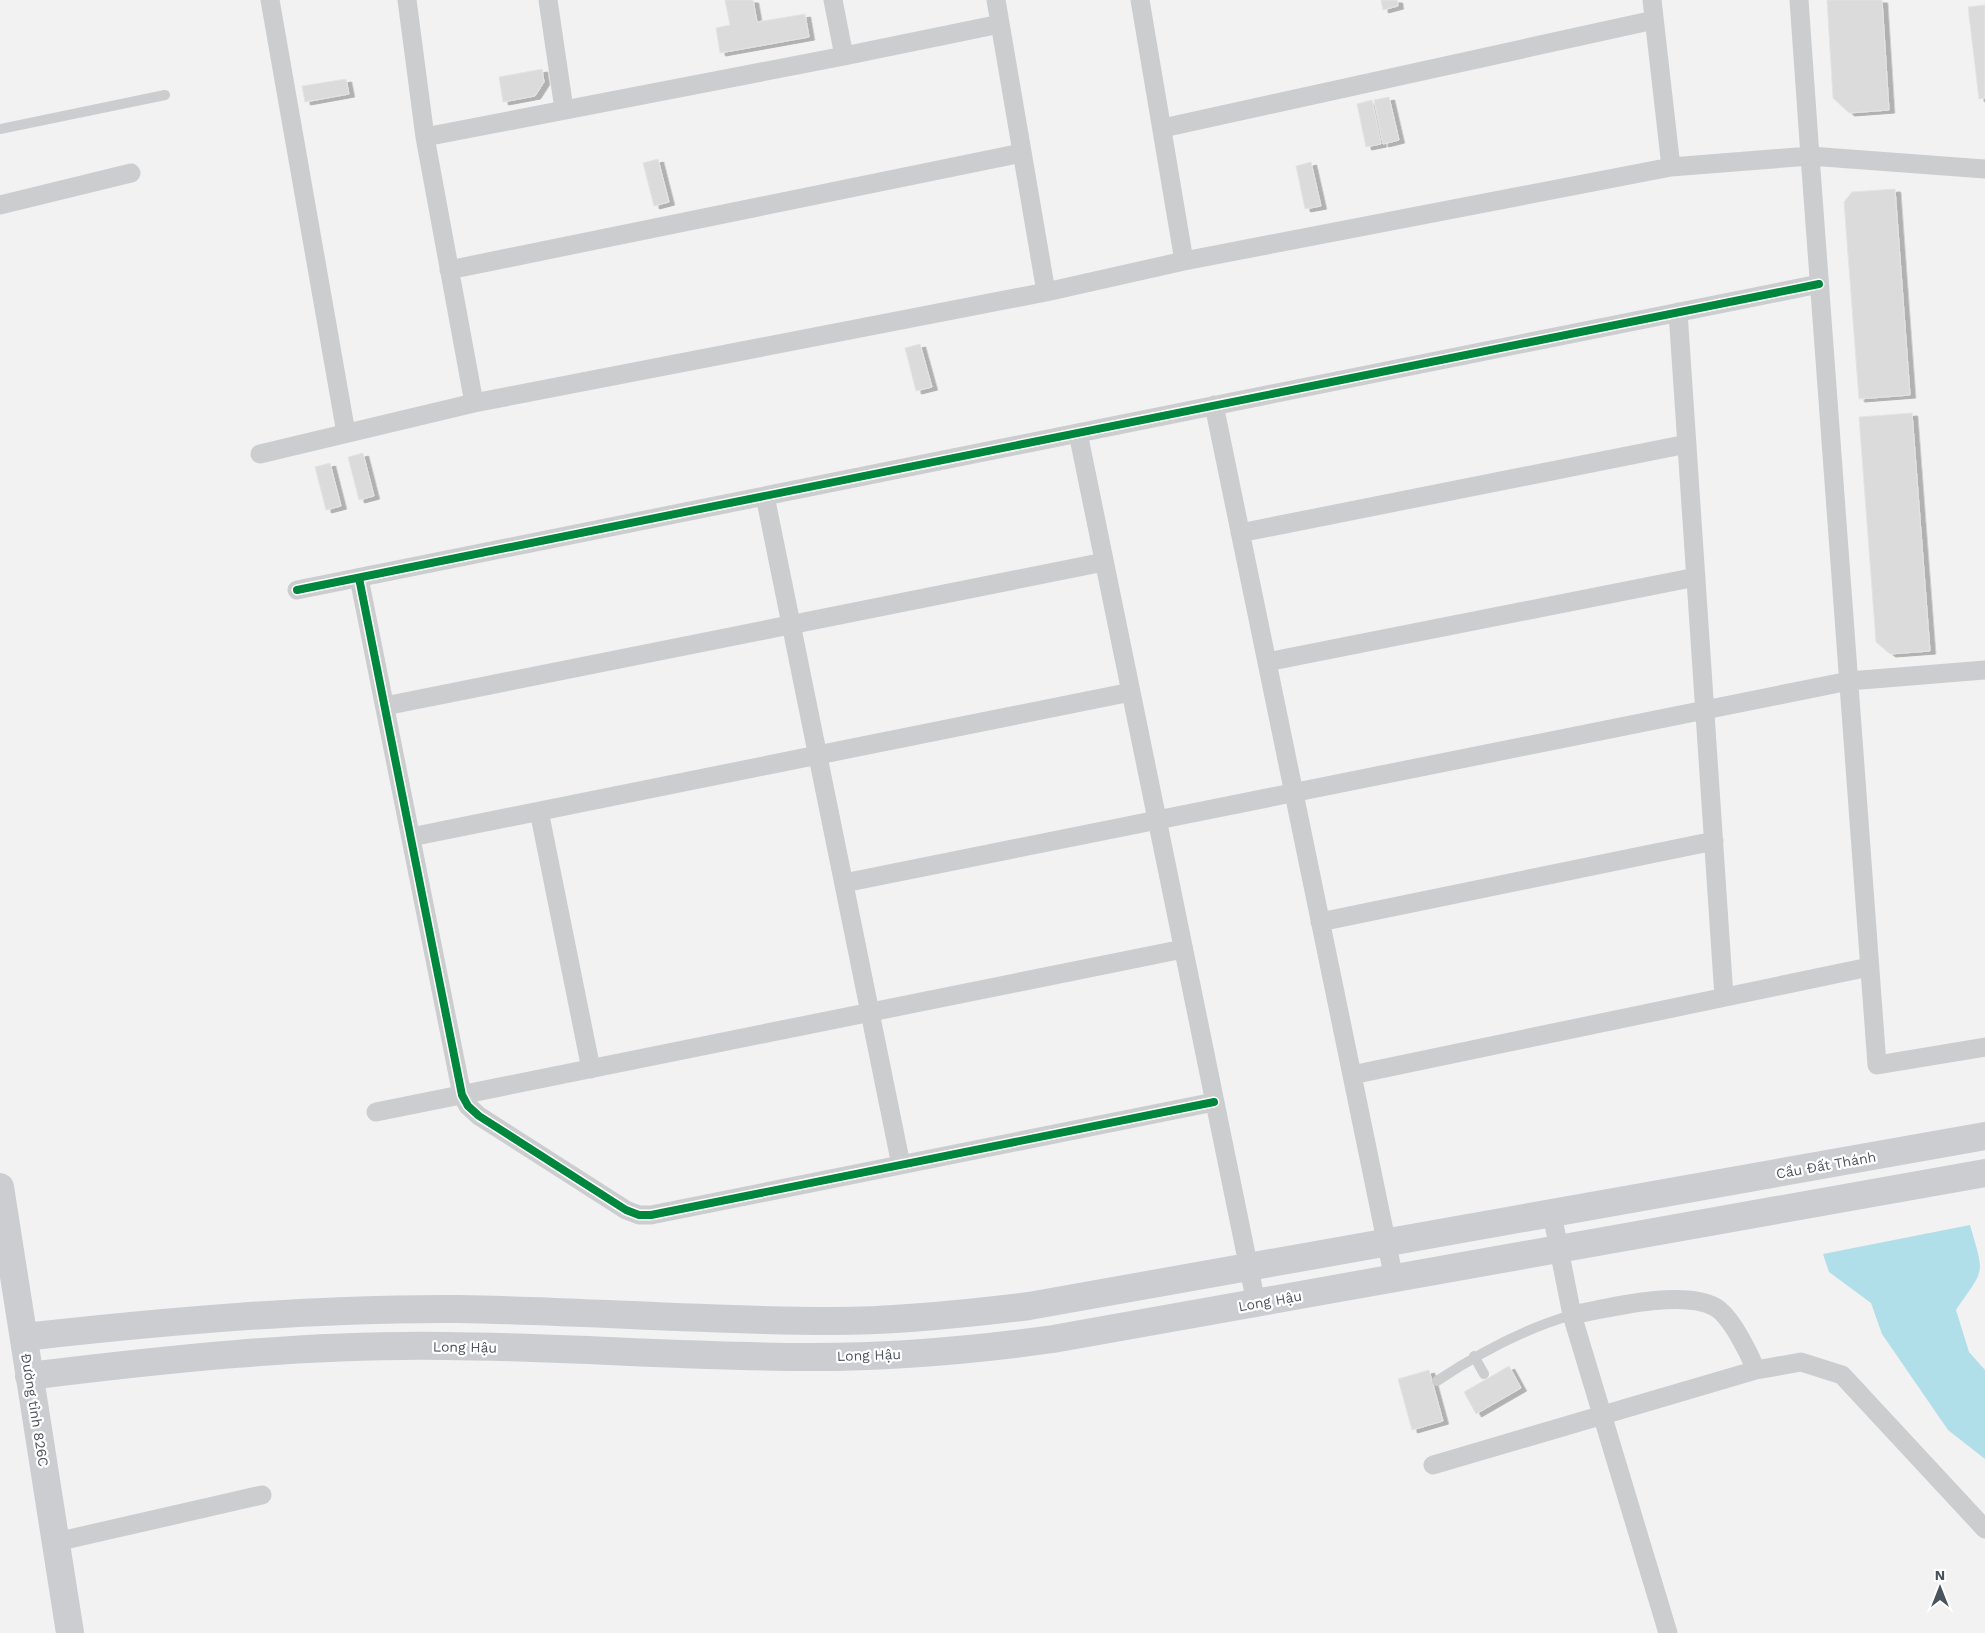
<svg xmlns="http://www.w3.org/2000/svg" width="1985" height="1633" font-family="'Work Sans',sans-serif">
<defs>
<filter id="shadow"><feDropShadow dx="5.5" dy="3" stdDeviation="0" flood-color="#0004"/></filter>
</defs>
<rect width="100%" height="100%" fill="#f2f2f2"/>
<path fill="#b0dfea" d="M1970,1225C1985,1277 1985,1267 1956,1310L1969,1352L1985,1370V1459L1948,1430L1882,1334L1871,1303L1829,1272L1823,1254Z"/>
<path fill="#dbdbdc" stroke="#e3e4e5" filter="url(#shadow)" d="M725,0H753L757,22L805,14L809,37L720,53L716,28L730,25Z
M1381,0H1397L1398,6L1383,10Z
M1827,0H1882L1889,110L1849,113L1833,98Z
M1985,5V98L1979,99L1968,7Z
M542,69L544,82L535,96L503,102L499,77Z
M346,79L349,94L305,102L302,86Z
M1389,97L1399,140L1383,144L1374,100Z
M1372,100L1381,144L1366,147L1357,104Z
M658,159L669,202L654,206L643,163Z
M1311,162L1321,206L1305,209L1296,166Z
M1895,189L1910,395L1859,399L1844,202L1852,192Z
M920,344L932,387L916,391L905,348Z
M1912,413L1930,651L1890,654L1876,642L1859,417Z
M363,453L374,496L359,500L348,457Z
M330,463L341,506L326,510L315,467Z
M1509,1366L1521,1388L1476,1414L1464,1392Z
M1429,1370L1443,1421L1412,1430L1398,1379Z"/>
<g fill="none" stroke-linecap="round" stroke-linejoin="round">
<path stroke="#cccdcf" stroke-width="10" d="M0,129L165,95
M1474,1356L1484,1374
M1437,1381C1479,1353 1523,1329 1572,1315"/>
<path stroke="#cccdcf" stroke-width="19" d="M270,0L346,433
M548,0L564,109
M996,0L1046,292
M1140,0L1184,261
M1652,0L1671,167
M844,56L1000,24
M1163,128L1654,20
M425,137L844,56L833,0
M1985,169L1810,156L1877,1065L1985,1047
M0,205L131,173
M449,270L1022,153
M1678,312L1724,997
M474,403L1046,292L1184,261L1671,167L1810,156L1799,0
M1214,405L1394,1279
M1078,433L1256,1303
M260,454L474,403L425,137L407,0
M765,496L901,1165
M1240,533L1687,444
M359,578L462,1095L468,1106L479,1116L626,1210L639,1215H651L1214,1102
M297,590L1819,284
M1267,662L1696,577
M385,706L1104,562
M539,811L591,1069
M411,837L1131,692
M844,883L1849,681L1985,670
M1320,922L1714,841
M1352,1075L1869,967
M376,1112L1183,949
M1552,1214L1572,1315L1668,1633
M1572,1315C1608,1308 1683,1289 1715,1307C1731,1316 1749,1353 1756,1370L1801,1362L1842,1375L1985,1529
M1433,1465L1756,1370
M56,1542L262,1495"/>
<path stroke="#cbcdd0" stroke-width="28" d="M0,1187L70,1633
M24,1337C168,1321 313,1308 458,1309C583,1311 708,1321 833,1321C898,1321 964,1314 1029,1306L1985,1136
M29,1376C167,1359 307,1344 446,1346C568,1347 690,1357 812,1357C892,1357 973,1350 1053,1339L1985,1173"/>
<g stroke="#fff" stroke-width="11">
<path id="cycleway" d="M359,578L462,1095L468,1106L479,1116L626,1210L639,1215H651L1214,1102
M297,590L1819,284"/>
</g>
<use href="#cycleway" stroke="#00873e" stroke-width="8"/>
</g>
<g text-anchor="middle" stroke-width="4.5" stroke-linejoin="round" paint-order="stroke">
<g font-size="14" fill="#4a545d" stroke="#fff">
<text transform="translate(1826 1165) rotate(-10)" y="5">Cầu Đất Thánh</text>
<text transform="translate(1270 1301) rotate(-10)" y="5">Long Hậu</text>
<text transform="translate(465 1347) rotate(1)" y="5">Long Hậu</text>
<text transform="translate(869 1355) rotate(-2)" y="5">Long Hậu</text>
<text transform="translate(35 1410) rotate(81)" y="5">Đường tỉnh 826C</text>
</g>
</g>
<g transform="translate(1940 1588)" stroke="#ffffff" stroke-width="4" paint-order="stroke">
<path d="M0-4L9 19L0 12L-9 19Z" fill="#4a545d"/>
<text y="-8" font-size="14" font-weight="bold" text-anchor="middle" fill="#4a545d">N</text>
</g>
</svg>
